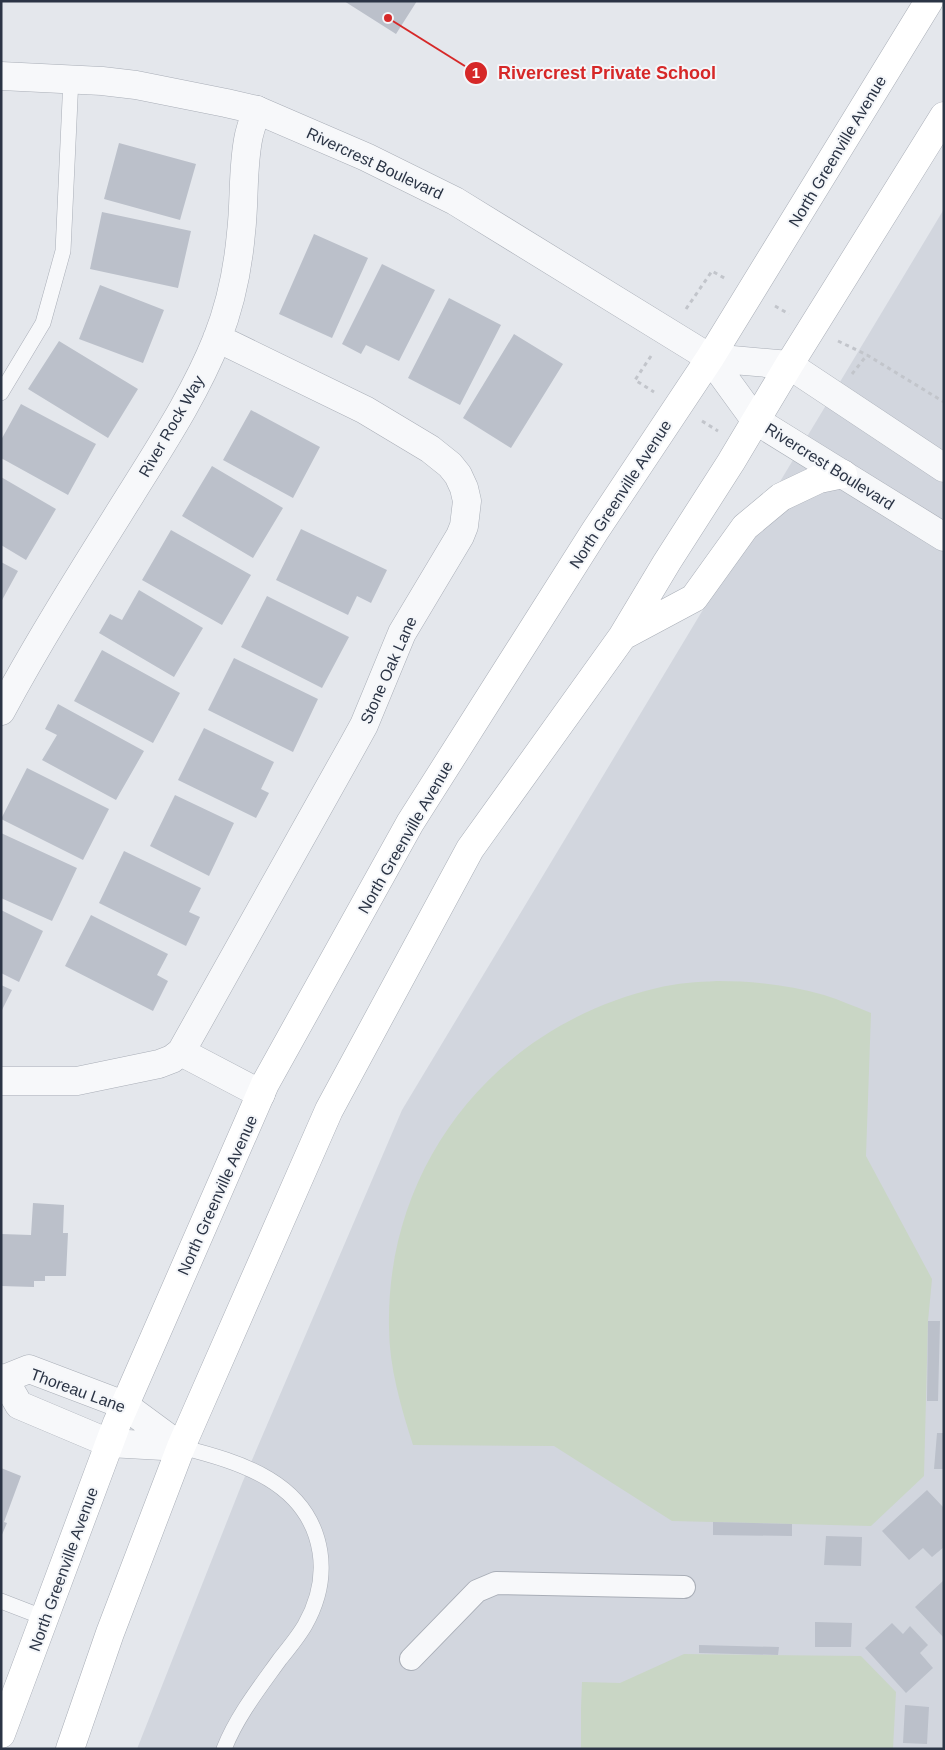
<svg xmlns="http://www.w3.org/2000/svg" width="945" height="1750" font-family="Arial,sans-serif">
<rect width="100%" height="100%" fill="#e4e7ec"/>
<path fill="#d2d6de" d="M944,209V1749H137L243,1481L402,1110Z"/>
<path fill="#c9d6c5" d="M717,981C753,981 790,985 824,995C840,1000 856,1007 871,1013L866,1156L932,1279L928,1321L924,1476L871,1526L672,1521L554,1446L413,1445C401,1407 389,1367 389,1327C386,1162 498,1025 657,988C677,983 697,982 717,981Z
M684,1654L861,1656L896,1692L893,1749H581V1708L582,1682L620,1683Z"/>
<path fill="#bbc0ca" d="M344,1H417L396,34Z
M119,143L196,164L180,220L104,199Z
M102,212L191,231L178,288L90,269Z
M314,234L368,258L332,338L279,314Z
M382,264L435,290L399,361L366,345L361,354L342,344Z
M100,285L164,310L143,363L79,339Z
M449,298L501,325L460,405L408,378Z
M514,334L563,364L511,448L463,418Z
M59,341L138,389L108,438L28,389Z
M21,404L96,444L68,495L1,458V440Z
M251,410L320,447L293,498L223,460Z
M212,466L283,508L253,558L182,516Z
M1,477L56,509L26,560L1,545Z
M301,529L387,570L371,603L357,596L348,615L276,580Z
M171,530L251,575L222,625L142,580Z
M1,562L18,571L1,602Z
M139,590L203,628L174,677L99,633L110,614L122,620Z
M267,596L349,637L322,688L241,647Z
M102,650L180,693L153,743L74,701Z
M234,658L318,699L293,752L208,710Z
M58,704L144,751L116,800L42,760L57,735L45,729Z
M204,728L274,762L261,789L269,793L256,818L178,780Z
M27,768L109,809L83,860L1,819Z
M175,795L234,823L209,876L150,846Z
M1,833L77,868L52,921L1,898Z
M124,851L201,888L189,912L200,917L186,946L99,903Z
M1,910L43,931L19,982L1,973Z
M91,915L168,954L157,975L168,981L153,1011L65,966Z
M1,985L12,990L1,1012Z
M33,1203L64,1205L63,1233H68L66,1276H45V1281H34V1287L1,1286V1234L31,1235Z
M928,1321H940L938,1401H927Z
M937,1433H944V1469H934Z
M1,1468L21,1476L4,1522L7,1523L1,1537Z
M927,1490L944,1508V1547L932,1557L923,1548L909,1560L882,1531Z
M713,1522L792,1524V1536L713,1535Z
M826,1536L862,1537L861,1566L824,1565Z
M944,1580V1638L915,1607Z
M815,1622L852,1623L851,1647H815Z
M892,1623L903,1634L910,1626L928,1645L920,1653L933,1668L906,1693L865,1648Z
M699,1645L779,1647L778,1655L699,1653Z
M905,1705L929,1707L927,1744L903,1743Z"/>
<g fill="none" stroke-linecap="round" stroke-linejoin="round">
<g stroke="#a9aeb7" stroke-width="16">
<path id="service" d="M1,393L43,323L63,251L71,78
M181,1447C240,1462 309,1482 320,1552C324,1578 318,1602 305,1625C298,1637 289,1648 280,1659C260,1687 237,1716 224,1749
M1,1601L45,1618"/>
</g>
<g stroke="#a9aeb7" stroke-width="24">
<path id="pedestrian" d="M411,1659L477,1591L496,1583L684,1587"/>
</g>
<g stroke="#a9aeb7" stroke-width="29">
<path id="minor" d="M1,711C41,637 86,566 131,494C162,444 195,394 217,339C230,306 238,268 241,233C245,201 242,166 249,135C251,127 254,118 257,110
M181,1052L353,745L364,725L402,633L460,536L464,526L467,501L464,488L458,475L450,465L430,449L365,410L217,338
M1,1081H77L159,1064L172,1059L181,1052L261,1094
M1,1378L4,1379L19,1405L109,1443L181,1447
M4,1379L29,1369L124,1405L181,1447"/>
</g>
<g stroke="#a9aeb7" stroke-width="29">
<path id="tertiary" d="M1,76L102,81L136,85L226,103L257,110L366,157L455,201L710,358L755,420L944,537
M710,358L789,365L944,468"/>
</g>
<g stroke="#a9aeb7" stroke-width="29">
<path id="secondary" d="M623,636L694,598L745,527L781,497L819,479L843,474
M1,1734L117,1423L265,1084L410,823L595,531L710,358L929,1
M70,1749L110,1633L181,1447L329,1110L470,849L622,637L667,562L731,462L789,365L944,116"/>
</g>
<path stroke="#c2c5cb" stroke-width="3" stroke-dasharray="4 4" stroke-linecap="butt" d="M775,306L789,314
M686,309L712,271L726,279
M838,341L867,355L944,402
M651,356L635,380L654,392
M852,374L867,355
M702,421L718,431"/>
<use href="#service" stroke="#f7f8fa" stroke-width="15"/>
<use href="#pedestrian" stroke="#f7f8fa" stroke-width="22"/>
<use href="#minor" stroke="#f7f8fa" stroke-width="28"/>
<use href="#tertiary" stroke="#f7f8fa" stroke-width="28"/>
<use href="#secondary" stroke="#fff" stroke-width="28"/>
</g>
<g text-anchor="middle" stroke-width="4" stroke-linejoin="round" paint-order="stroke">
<g font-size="16" fill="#2b3445" stroke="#f4f6f9">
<text transform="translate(837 151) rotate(-59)" y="6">North Greenville Avenue</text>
<text transform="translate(375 163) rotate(25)" y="6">Rivercrest Boulevard</text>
<text transform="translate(171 426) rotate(-60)" y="6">River Rock Way</text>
<text transform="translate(830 466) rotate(32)" y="6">Rivercrest Boulevard</text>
<text transform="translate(620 494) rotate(-57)" y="6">North Greenville Avenue</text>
<text transform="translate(388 670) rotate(-66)" y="6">Stone Oak Lane</text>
<text transform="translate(405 837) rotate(-60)" y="6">North Greenville Avenue</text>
<text transform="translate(217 1195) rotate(-66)" y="6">North Greenville Avenue</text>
<text transform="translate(78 1390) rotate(20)" y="6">Thoreau Lane</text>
<text transform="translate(63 1569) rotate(-70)" y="6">North Greenville Avenue</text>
</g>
</g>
<path fill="none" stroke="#d62828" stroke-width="2" d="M388 18L476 73"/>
<g fill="#d62828" stroke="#f4f6f9" stroke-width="2">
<circle cx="388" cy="18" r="5"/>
<circle cx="476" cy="73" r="12"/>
</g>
<g font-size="15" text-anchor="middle" font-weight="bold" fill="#fff">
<text x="476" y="78">1</text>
</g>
<g font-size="18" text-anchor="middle" font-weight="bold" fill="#d62828" stroke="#f4f6f9" stroke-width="4" stroke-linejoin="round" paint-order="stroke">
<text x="607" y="79">Rivercrest Private School</text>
</g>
<rect width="945" height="1750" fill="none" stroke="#2b3445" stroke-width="5"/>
</svg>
